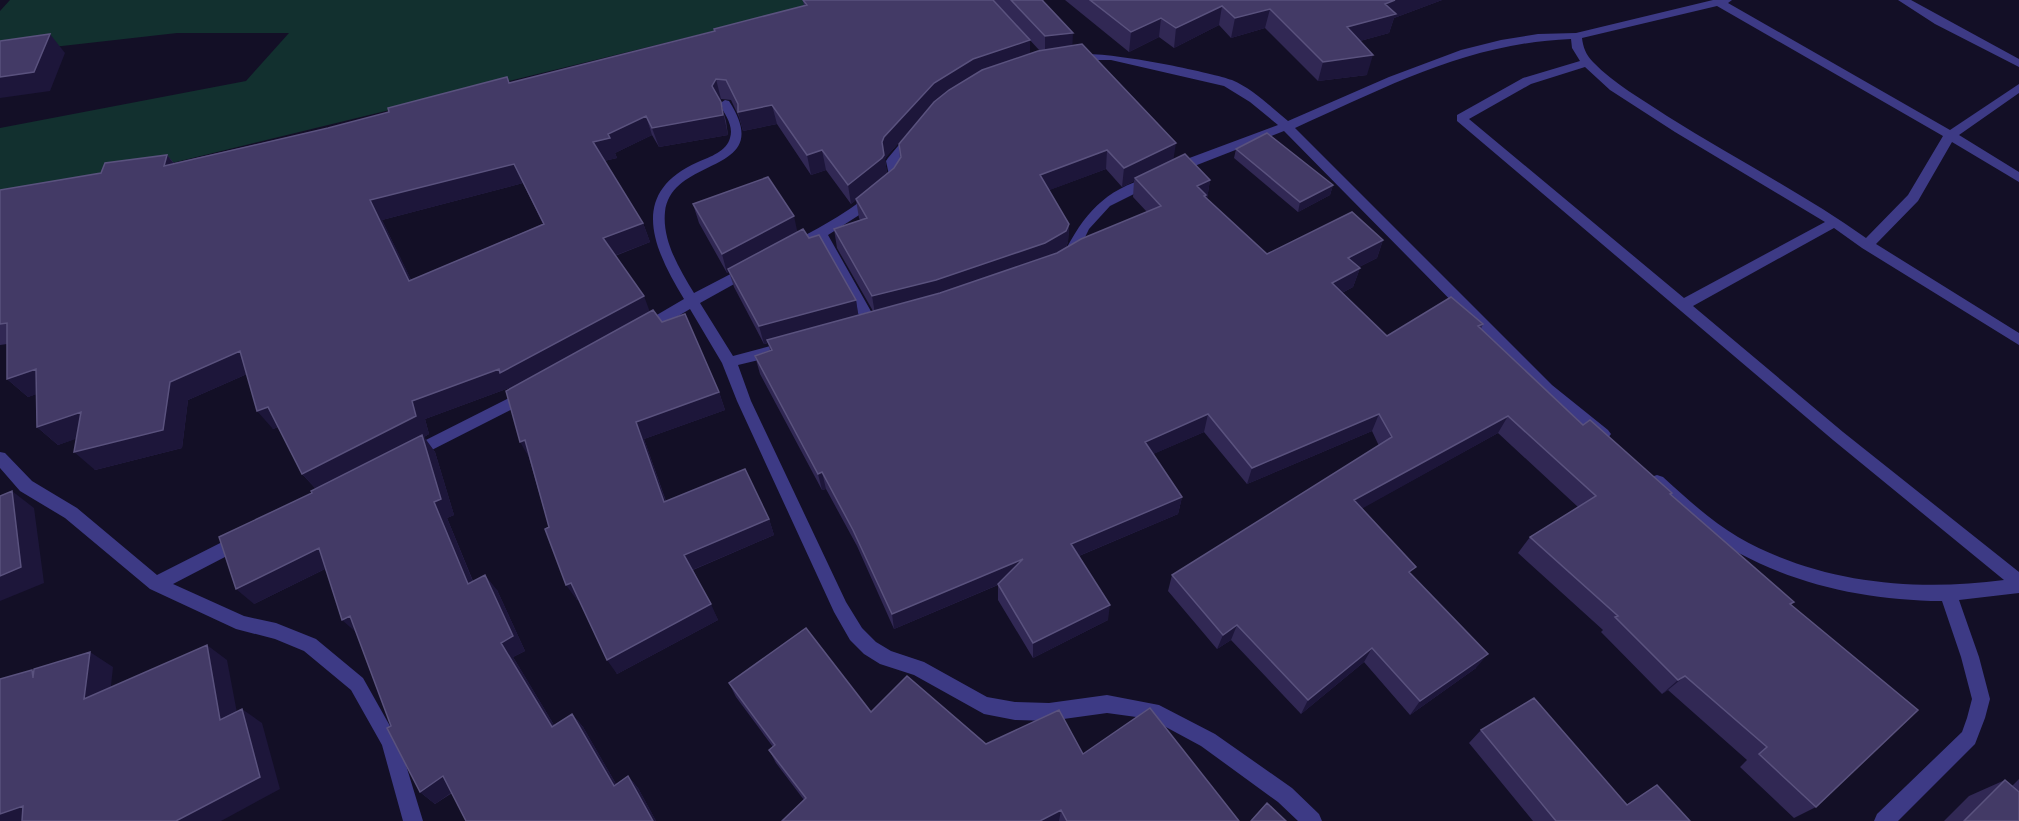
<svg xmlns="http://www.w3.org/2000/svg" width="2019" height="821" font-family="'Varela Round',sans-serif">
<rect width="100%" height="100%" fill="#130f26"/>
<path fill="#12302f" d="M10,0H841L0,205V128L246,81L289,33H177L0,53V11Z"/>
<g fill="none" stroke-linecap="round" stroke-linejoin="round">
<path fill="#3d3a85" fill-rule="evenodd" d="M1713,0H1732L1728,3L1950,130L2019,84V93L1959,135L2019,172V182L1952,142L1918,201L1876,244L2019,333V345L1862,248L1834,228L1693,306L1843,432L2019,572V593L1959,600L1979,657L1990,699L1985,718L1975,744L1898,821H1874L1877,814L1962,732L1967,718L1972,699L1961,657L1942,601C1855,600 1772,580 1700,529C1682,517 1667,501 1651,487L1649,482L1651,477L1657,475L1663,477C1687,499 1710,520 1738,537C1818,583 1914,592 2004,580L1833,440L1457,121V115L1523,78L1580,61L1572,48L1571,39C1468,43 1387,87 1295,128L1552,385L1608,430L1611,434L1608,438L1603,440L1598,438L1542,393L1284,131L1179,172H1171L1169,169L1184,160L1278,125L1250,102L1224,86L1111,60H1074L1068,57C1083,45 1210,72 1232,80C1253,89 1271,107 1288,121L1389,77L1461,50L1501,40L1538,34L1576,33ZM1717,6L1943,136L1908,195L1866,238C1803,193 1733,158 1667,116C1642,99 1614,84 1593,62C1586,55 1583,47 1582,38ZM1585,67L1610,90L1675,132L1825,222L1684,298L1469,119L1531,84Z
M1898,0H1911L2019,59V67L1935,24Z
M725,100L729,101C777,176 672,154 665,212C662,241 680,270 694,293L744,267L749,265L756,270L754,273L700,303L733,356L774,345L779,347L781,351L779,355L738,365L751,401L846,602L862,628L876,642L891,651L924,662L987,697L1015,702L1049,703L1107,695L1159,705L1215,734L1292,788L1319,814L1322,821H1298L1278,802L1201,746L1151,719L1107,713L1049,721L1015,720L984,714L914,675L880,664L864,654L850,640L834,612L737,401L722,363L690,309L648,334H638L636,330L638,326L684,299C653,248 628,193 698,162C710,157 727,151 730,138C734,126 725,114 719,104Z
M912,133L918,137L898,162L901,176L899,179L867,210L828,235L877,322L870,327L865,326L817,240L797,250L790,245L792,242C827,224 862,205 889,175L886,161L888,158L908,134Z
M1150,177L1156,181L1154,184L1110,206L1089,229L1075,258H1065L1063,255C1084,214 1104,190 1150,177Z
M525,390L530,392L532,396L530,400L418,457L413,459L408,457L405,453L408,449Z
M0,452L5,453L32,481L77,508L157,575L236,535L242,533L248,535L250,540L248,545L173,584L244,616L276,623L316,639L363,678L399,742L423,821H403L382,745L351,690L304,651L275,639L236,629L150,589L65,518L20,491L0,468Z"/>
</g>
<path fill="#312854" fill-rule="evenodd" d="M803,0H1044L1043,1L1072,45L1173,160L1210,180L1207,199L1267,254L1383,240L1377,258L1359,267L1360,268L1353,287L1342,293L1387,336L1483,324L1481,329L1583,425L1672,493L1670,494L1790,605L1816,807L1794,818L1740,767L1747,760L1668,690L1662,694L1601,632L1603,630L1518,553L1530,537L1578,507L1498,433L1362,508L1411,574L1476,668L1410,715L1364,662L1301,714L1231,640L1217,649L1168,591L1172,575L1379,446L1372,431L1247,484L1204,432L1153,454L1182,497L1178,514L1079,556L1108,620L1033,658L998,600V585L894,629L857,546L826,489L822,490L760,374L755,356L770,350L768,343L764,344L734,287L729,272L727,273L699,223L693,204L798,231L856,300L858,315L873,311L837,248L834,229L860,220L859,218L856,200L851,204L826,170L811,175L777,124L743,131L739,117L731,100L721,99L720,100L726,121L728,135L659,147L652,135L615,153L617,158L604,161L643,223L650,242L615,256L650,312L662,322L719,392L725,410L644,439L666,501L769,519L774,535L693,570L718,620L617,674L579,599L577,600L549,527L509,388L425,419L429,434L424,437L435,452L454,515L447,518L473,581L497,590L525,651L513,657L554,725L572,714L583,727L616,784L628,776L638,788L656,821H466L452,793L435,804L420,792L391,726L356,632L325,569L254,604L312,493L316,489L302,474L278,427L273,429L247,374L188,400L182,448L95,470L77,438L58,445L37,427L36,394L28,397L7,379V344L0,345V190L101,173L167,155L174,163L328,128L715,32L714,29L804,6ZM1004,12L1040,51L1030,54ZM919,120L899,144L900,159L894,168L887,174L885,159L886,157ZM1106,169L1122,187L1134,181L1133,197L1147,212L1066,247L1068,242L1069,224L1049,190ZM523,183L543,224L411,280L382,220Z
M1065,0H1442L1394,18L1389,33L1360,41L1367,75L1318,81L1265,28L1231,38L1219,25L1174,48L1159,37L1129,52Z
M1236,149L1333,185L1330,195L1298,212L1234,158Z
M729,683L871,712L986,744L1083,754L1239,821H782L804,800L776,763L769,750L773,747L736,697Z
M1481,730L1627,805L1690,821H1533L1469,743Z
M2019,779V821H1944L1969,796L2005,780L2012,786Z"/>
<path fill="#1d163a" d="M1395,0H1442L1394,18L1389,33L1342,46L1347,27L1385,4Z
M1222,6L1219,25L1174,48L1176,28Z
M1270,9L1265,28L1231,38L1235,18Z
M1161,18L1159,37L1129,52L1131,32Z
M1073,33L1072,52L1045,56V36Z
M50,34L65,53L50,91L0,98V77Z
M1030,40V60L935,102L886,157L885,159L887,174L884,177L851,204L848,185L882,142L884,137L934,83L973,59Z
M1373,55L1367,75L1318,81L1323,62Z
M716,79L721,99L717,105L712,86Z
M721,102L728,135L659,147L652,128Z
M772,105L777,124L743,131L738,112Z
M646,116L652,135L615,153L617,158L600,162L593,142L608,134Z
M1176,143L1173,162L1135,178L1134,181L1122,187L1124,168Z
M822,150L826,170L811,175L807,155Z
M1107,150L1106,169L1039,194L1040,175Z
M167,155L182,174L164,166Z
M514,164L523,183L382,220L421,300L409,281L370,200Z
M1210,180L1207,199H1206L1197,186Z
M1333,185L1330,195L1298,212L1300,202Z
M794,216L798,235L728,269L729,272L727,273L722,254Z
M643,223L650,242L611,257L603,238Z
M1069,224L1068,242L1065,249L1044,261L875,314L872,296Z
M1383,240L1377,258L1341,276L1348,258Z
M1360,268L1353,287L1326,301L1332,283Z
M644,296L651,315L511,392L509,388L425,419L429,434L424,437L435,452L454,515L447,518L480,599L318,491L302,474L412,401Z
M856,300L859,319L767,340L768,343L764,344L759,326Z
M240,351L256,370L188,400L182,448L95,470L74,452L170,382Z
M36,369L56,388L28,397L7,379Z
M719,392L725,410L644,439L672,519L664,502L636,422Z
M268,407L284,425L273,429L257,411Z
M81,412L102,430L58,445L37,427Z
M1208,414L1204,432L1142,459L1145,442Z
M1379,414L1372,431L1247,484L1252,468Z
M1508,416L1498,433L1347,517L1354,500Z
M525,440L530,459L520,442Z
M822,472L826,489L822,490L818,474Z
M12,491L34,508L44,583L0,601V576Z
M1182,497L1178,514L1069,560L1071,544Z
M769,519L774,535L692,570L684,555Z
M319,548L335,564L254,604L236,589Z
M1023,559V574L894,629L892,614Z
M485,575L497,590L525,651L513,657L563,740L552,727L501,643Z
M571,583L582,598L577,600L566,585Z
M711,604L718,620L617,674L607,660Z
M1110,605L1108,620L1033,658V643Z
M350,616L358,634L342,620Z
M1237,625L1231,640L1217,649L1223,635Z
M207,645L227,660L241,734L220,720Z
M1372,648L1364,662L1301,714L1308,700Z
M90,652L113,667L108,714L84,699Z
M1488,654L1476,668L1410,715L1420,701Z
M1685,676L1668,690L1662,694L1678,680Z
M242,709L262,723L280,789L221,821H176Z
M572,714L583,727L624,798L614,786Z
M443,776L458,788L435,804L420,792Z
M628,776L638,788L656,821H653Z
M23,806L42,821H0V814Z
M1061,810L1059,821H1040Z"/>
<path fill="#433a66" stroke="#5a527e" stroke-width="1.5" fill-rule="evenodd" d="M803,0H993L1030,40L973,59L934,83L884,137L882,142L884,155L882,158L848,185L822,150L807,155L772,105L738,112V104L726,80L716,79L712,86L721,102L723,115L652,128L646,116L608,134L610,138L593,142L643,223L603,238L644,296L500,373L499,369L412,401L416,416L302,474L268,407L257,411L240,351L170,382L163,430L74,452L81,412L37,427L36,369L7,379V323L0,324V190L101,173L105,163L167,155L164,166L328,128L389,112L388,108L507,77L509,83L715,31L714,29L807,5ZM514,164L544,224L409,281L370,200Z
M1011,0H1042L1073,33L1045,36Z
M1090,0H1395L1385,4L1396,14L1347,27L1373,55L1323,62L1270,9L1235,18L1222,6L1176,28L1161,18L1131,32Z
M50,34L34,72L0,77V41Z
M1082,44L1176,143L1124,168L1107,150L1040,175L1069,224L1066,231L1045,243L936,280L872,296L834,229L867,218L856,199L894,168L901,157L899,144L934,102L949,90L982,70L1038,51Z
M1267,133L1333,185L1300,202L1236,149Z
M1185,154L1210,180L1197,186L1206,195L1204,196L1267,254L1352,212L1383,240L1348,258L1360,268L1332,283L1387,336L1451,297L1483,324L1478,326L1583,425L1590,420L1672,493L1670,494L1794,602L1790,604L1918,710L1816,807L1759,754L1767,747L1685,676L1678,680L1615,617L1618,616L1530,537L1596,496L1508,416L1354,500L1416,567L1409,572L1488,654L1420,701L1372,648L1308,700L1237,625L1223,635L1172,575L1392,437L1379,414L1252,468L1208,414L1145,442L1182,497L1071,544L1110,605L1033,643L998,584L1023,559L892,614L853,530L822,472L818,474L755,356L772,350L767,340L940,293L1057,253L1081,239L1161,206L1135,178Z
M768,177L794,216L722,254L693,204Z
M803,229L809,238L819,235L856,300L759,326L728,269Z
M653,310L662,322L685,314L719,392L636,422L664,502L745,469L769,519L684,555L711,604L607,660L571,583L566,585L545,529L549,527L525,440L520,442L506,391Z
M422,435L441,499L434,502L468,584L485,575L513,636L501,643L552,727L572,714L614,786L628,776L653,821H466L443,776L420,792L387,728L391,726L350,616L342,620L319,548L236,589L219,537L312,493L311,491Z
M12,491L21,567L0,576V496Z
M806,628L871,712L907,676L986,744L1059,710L1083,754L1150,708L1239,821H1067L1061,810L1040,821H782L806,798L769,750L775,745L729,683Z
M207,645L220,720L242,709L260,777L176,821H22L23,806L0,814V679L32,670L33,678L34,669L90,652L84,699Z
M1534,698L1627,805L1657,785L1690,821H1556L1481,730Z
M2005,780L2019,792V821H1964Z
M1267,803L1286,821H1251Z"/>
</svg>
